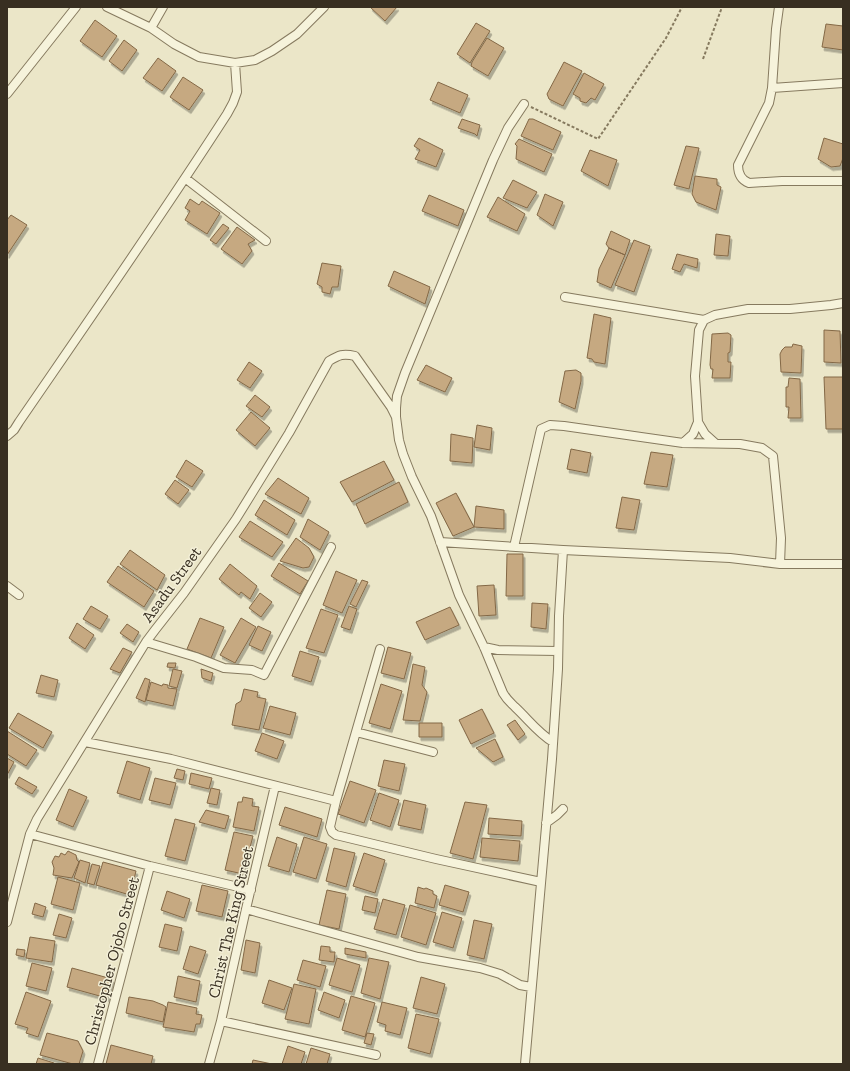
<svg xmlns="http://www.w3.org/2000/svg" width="850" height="1071" font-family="'Zilla Slab',serif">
<defs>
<filter id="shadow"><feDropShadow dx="2" dy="3.5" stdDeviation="0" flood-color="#0004"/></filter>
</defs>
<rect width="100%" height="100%" fill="#ebe6c8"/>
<path fill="#c6a981" stroke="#836846" filter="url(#shadow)" d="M370,7H397L385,21Z
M95,20L117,36L102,57L80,41Z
M476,23L490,31L470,63L457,54Z
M826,24L843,26V50L822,47Z
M487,38L504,48L488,76L471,66L472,62Z
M124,40L137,50L122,71L109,61Z
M158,58L176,71L162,91L143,78Z
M564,62L582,71L563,106L549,99L547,94Z
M584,73L604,84L595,100L591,98L586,103L580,101V98L573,94Z
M183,77L203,90L189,110L170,97Z
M438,82L468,95L460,113L430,100Z
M462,119L480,125L477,136L475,134L458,128Z
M529,119H533L561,132L553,150L521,136Z
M419,138L443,150L436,167L415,159L420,150L414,146Z
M824,138L843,144V158L840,166L831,167L818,159Z
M519,139L552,154L544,172L516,159L517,146L515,144Z
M686,146L699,148L689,189L674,185Z
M590,150L617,160L608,186L581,171Z
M695,176L717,179V185L721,187L716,210L696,202L692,194Z
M513,180L537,192L527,208L503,198Z
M545,194L563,202L553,226L537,215Z
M429,195L464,210L458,226L422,211Z
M498,197L525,214L517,231L487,217Z
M190,199L199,205L202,201L220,213L207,234L185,220L190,211L185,208Z
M11,215L27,225L7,255V220Z
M223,224L229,228L216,244L210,240Z
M237,227L255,240L248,244L252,251L242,264L221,249Z
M611,231L630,240L625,255L609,248L606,244Z
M716,234L730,236L728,256L714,255Z
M634,240L650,246L634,292L615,285Z
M609,248L625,255L611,288L597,282L599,269Z
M677,254L698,259L697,268L684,264L680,272L672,269Z
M322,263L341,266L338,287H332L330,294L322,292V287L317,284Z
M394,271L430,287L425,304L388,286Z
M594,314L611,318L605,364L594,362L592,359L587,358Z
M824,330L840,331L841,363L824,362Z
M728,333L731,335L730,352L728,353V362H731L730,378H712L713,369H711L710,365L712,334Z
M793,344L802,346L801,373L781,372L780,354L782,350L785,347H792Z
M249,362L262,371L250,388L237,380Z
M426,365L452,378L445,392L417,380Z
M576,370L581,373V381L575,409L559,402L565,371Z
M824,377H843V429H826Z
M789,378L800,379L801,418H788L789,407H786V387H788Z
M255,395L270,407L262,417L246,406Z
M251,412L270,428L255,446L236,430Z
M477,425L492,428L490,450L474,447Z
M451,434L473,438L472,463L450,461Z
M571,449L591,453L587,473L567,469Z
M651,452L673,455L667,487L644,484Z
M186,460L203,471L192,487L176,477Z
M384,461L394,480L352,502L340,482Z
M278,478L309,498L301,514L265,494Z
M175,480L189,490L178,504L165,494Z
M399,482L408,502L365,524L356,504Z
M456,493L474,527L453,536L436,503Z
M622,497L640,500L634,530L616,528Z
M264,500L295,520L287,535L255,515Z
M476,506L504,510V529L474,527Z
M308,519L329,532L320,550L300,537Z
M250,521L283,542L272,557L239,537Z
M296,538L309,548L314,557L309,567L303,568L280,561Z
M130,550L165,575L157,590L120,564Z
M507,554H523V596H506Z
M279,563L308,581L300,594L271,576Z
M230,564L257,586L250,599L241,592L239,595L219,579Z
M118,566L154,591L144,607L107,582Z
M336,571L357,580L342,613L323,605Z
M362,580L368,582L356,607L350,604Z
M494,585L496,615L479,616L477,586Z
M260,593L272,602L261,617L249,608Z
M532,603L548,604L546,629L531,627Z
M91,606L108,616L100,629L83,619Z
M349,606L357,609L350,630L341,627Z
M450,607L459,625L425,640L416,622Z
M321,609L338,615L324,653L306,648Z
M200,618L224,627L211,658L187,649Z
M241,618L256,627L235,663L220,655Z
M77,623L94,635L85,649L69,638Z
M127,624L139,632L133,642L120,633Z
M258,626L271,632L262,651L249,645Z
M388,647L411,653L404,679L381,673Z
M123,648L132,652L120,673L110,669Z
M300,651L319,657L311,682L292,676Z
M168,663H176L175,668L167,667Z
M413,664L425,667L422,685L427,692L420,721L403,720Z
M173,669L182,671L177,688L169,686Z
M201,669L213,673L211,681L202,678Z
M41,675L58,680L54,697L36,693Z
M145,678L150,680L145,702L136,698Z
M151,682L162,686L163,684L168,685V688L177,689L173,706L146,700Z
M381,684L402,691L390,729L369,723Z
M244,689L258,692L257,697L266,699L259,730L232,725L236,704L241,701Z
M270,706L296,713L290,735L263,728Z
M482,709L494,733L471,744L459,720Z
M18,713L52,732L43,748L9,728Z
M515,720L525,734L518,740L507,725Z
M419,723H442V737H419Z
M7,731L37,750L26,766L7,754Z
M262,733L284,741L277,759L255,751Z
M495,739L503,757L493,762L476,748Z
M7,758L14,762L7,775Z
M384,760L405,764L399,791L378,786Z
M127,761L150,768L140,800L117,793Z
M177,769L185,771L183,780L174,778Z
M191,773L212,778L209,789L189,784Z
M19,777L37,787L32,794L15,784Z
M155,778L176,783L170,805L149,800Z
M350,781L376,790L364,823L338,814Z
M211,788L220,790L217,805L207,803Z
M69,789L87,797L73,827L56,820Z
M379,793L399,800L390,827L370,820Z
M243,797L253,799L252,806L259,807L254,831L233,827L238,802H242Z
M404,800L426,805L421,830L398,825Z
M465,802L487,805L473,859L450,853Z
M285,807L322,819L317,837L279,825Z
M206,810L229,816L225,829L199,822Z
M489,818L522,821L521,836L488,834Z
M175,819L195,824L185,861L165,856Z
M234,832L253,836L243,874L225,870Z
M277,837L297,844L289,872L268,866Z
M304,837L327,844L316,879L293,872Z
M482,838L520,841L518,861L480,857Z
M334,848L355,853L346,887L326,881Z
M68,851L76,855L77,860L79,862L72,878L53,875L54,868L52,862L55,856L59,857L61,853L65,855Z
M364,853L385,860L375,893L353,886Z
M80,860L90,863L85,883L74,878Z
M103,862L136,871L130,895L96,885Z
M92,864L100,866L94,885L87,883Z
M58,877L80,883L73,910L51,904Z
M202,885L228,891L222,917L196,911Z
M445,885L469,892L463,912L439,905Z
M418,887L424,889L426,888L433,891V894L437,896L434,908L415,903Z
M327,890L346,894L339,929L319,925Z
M167,891L190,899L184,918L161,910Z
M365,896L378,899L375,913L362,910Z
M383,899L405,905L396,935L374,929Z
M35,903L46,907L43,917L32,914Z
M410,905L436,913L426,945L401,937Z
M442,912L462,918L453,948L433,942Z
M59,914L72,918L66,938L53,935Z
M474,920L492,924L484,959L467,955Z
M165,924L182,928L177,951L159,947Z
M30,937L55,941L52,962L26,958Z
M246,940L260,943L255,973L241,970Z
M190,946L206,951L198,974L183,969Z
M321,946L330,947V952H335L334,962L319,960Z
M345,948L366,952V958L345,954Z
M17,949L25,950L24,957L16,955Z
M337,958L360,965L352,992L329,985Z
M369,958L389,962L380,999L361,993Z
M303,960L326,966L320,987L297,980Z
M32,963L52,968L46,991L26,986Z
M72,968L112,979L107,998L67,987Z
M178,976L200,981L196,1002L174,997Z
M421,977L445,984L437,1014L413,1008Z
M269,980L292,988L284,1010L262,1003Z
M294,984L316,989L309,1024L285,1019Z
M26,992L51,1001L38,1037L26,1033L28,1028L15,1024Z
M324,992L345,1000L339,1018L318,1010Z
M351,996L375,1003L365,1037L342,1030Z
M129,997L153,1001L163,1005L166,1007L163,1022L126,1013Z
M168,1002L197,1008L196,1014L202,1015L200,1024H196L194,1032L163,1027Z
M382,1002L407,1008L400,1035L385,1031L386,1025L377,1022Z
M416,1014L439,1019L430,1054L408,1048Z
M47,1033L78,1041L83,1051L79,1064H73L40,1055Z
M367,1033L374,1034L371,1045L364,1043Z
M111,1045L153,1056L151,1064H106Z
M288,1046L305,1052L301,1064H282Z
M311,1048L330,1054L327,1064H306Z
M38,1058L54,1063V1064H36Z
M253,1060L272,1064H252Z"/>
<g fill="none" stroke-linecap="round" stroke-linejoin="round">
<g stroke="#867a5f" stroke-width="10">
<path id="minor" d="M107,7L151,28L174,44L199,57L235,63L255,60L272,51L297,34L324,7
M779,7L776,29L772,88L769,103L738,165C738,173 741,180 749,183L782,181H843
M151,28L163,7
M772,88L843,83
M7,94L76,7
M524,104L508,128L493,160L405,373L397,396L396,408V417L399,440L403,454L412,477L431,516L459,595L484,647L503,693C507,700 510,702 515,707C528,719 538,733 553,742
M185,178L266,241
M565,297L704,320
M698,422L705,434L715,443
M7,436L14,430L19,422C89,320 160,218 227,114L233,103L237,92L235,63
M683,443L693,434L698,422L695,376L699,330L704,320L715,315L748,309H790L831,305L843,303
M440,542L563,550L730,558L780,564L781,538L773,456L762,448L740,444L683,443L564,426L550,425L541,429L514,547
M780,564H843
M7,586L19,595
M146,642L196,657L224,668L252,670L264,675L331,547
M484,647L498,650L558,651
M380,649L336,801L330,827L332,832L336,835L436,859L541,882
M356,732L433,752
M85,742L171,759L336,801
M546,823L557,815L563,809
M30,834L150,866L251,890
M246,909L418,957L480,968L500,974L520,985L531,987
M7,922L30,834L37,819L146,642L155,630L184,593L236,519L289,433L329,361C339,355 343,353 355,356L391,407L396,417
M221,1021L376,1055
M98,1064L150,866
M209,1064L221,1021L246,909L275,786
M525,1064L552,759L558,669L559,616L563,550"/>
</g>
<path stroke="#867a5f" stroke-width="2" stroke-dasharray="3 2" stroke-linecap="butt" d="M703,59L722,7
M531,107L598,139L666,38L682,7"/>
<use href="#minor" stroke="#f6f3db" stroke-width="8"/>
</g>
<g text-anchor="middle" stroke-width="3" stroke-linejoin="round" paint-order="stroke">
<g font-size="16" fill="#382f21" stroke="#f3efd7">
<text transform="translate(171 584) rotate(-54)" y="6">Asadu Street</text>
<text transform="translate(230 922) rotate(-77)" y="6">Christ The King Street</text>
<text transform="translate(111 961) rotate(-75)" y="6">Christopher Ojobo Street</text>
</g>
</g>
<rect width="850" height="1071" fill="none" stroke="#382f21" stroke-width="16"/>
</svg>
